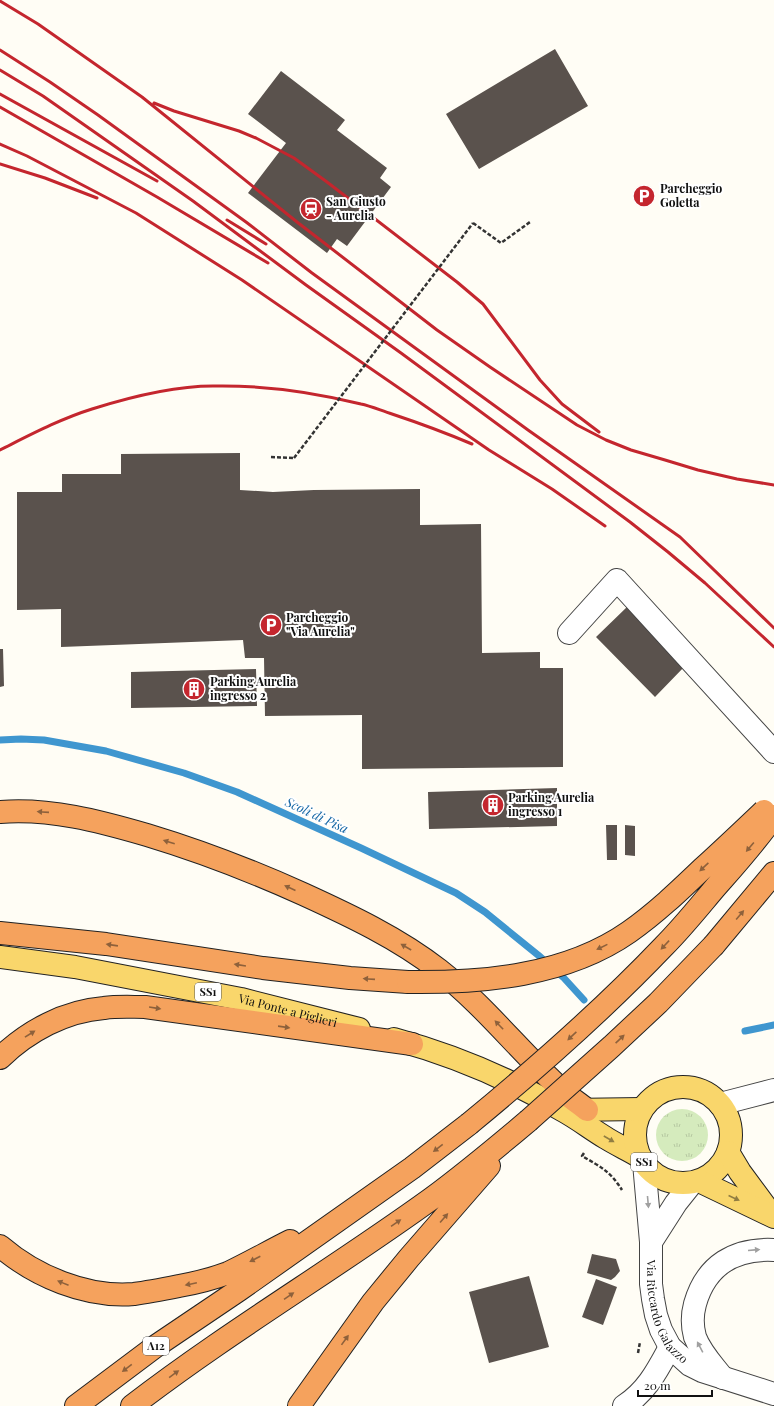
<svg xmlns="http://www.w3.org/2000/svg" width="774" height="1406" font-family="'Playfair Display',serif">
<defs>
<pattern id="grass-tufts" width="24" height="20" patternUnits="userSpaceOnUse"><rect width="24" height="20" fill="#d5ebbd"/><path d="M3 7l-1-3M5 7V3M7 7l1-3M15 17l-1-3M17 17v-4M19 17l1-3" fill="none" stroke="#b6c8a1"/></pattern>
</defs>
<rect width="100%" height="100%" fill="#fffdf5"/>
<path fill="url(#grass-tufts)" d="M656 1135a26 26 0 1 1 52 0a26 26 0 1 1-52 0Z"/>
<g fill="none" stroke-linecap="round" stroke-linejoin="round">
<path stroke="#3f96cf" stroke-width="7" d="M0,740L21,739L44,740L106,751L184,773L237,792L361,848L456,893L485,912L538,955L563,977L584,1000
M745,1031L774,1025"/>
</g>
<path fill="#5a524d" d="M555,49L588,106L479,169L446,114Z
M281,71L345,120L337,130L387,168L380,178L391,187L347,246L337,239L327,253L248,193L286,143L248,114Z
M240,453V490L273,492L314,490L420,489V525L481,524L482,653L540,652V668H563V767L362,769V715L265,716L264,658H245L243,640L61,647V609L17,610V492H62V474H121V454Z
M627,607L685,666L655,697L596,637Z
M0,649H3L4,686L0,687Z
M256,669L257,706L131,708V672Z
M557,788V826L429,829L428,792Z
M606,825H617V860H607Z
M625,825L635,826V856L625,855Z
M592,1254L616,1259L620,1271L615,1277L611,1280L587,1273Z
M529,1276L549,1347L489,1363L469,1292Z
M596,1279L617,1287L603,1325L582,1317Z"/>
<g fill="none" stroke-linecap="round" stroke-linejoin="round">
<g stroke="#444" stroke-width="24">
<g id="minor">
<path d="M569,633L617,580L774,752"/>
<path d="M720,1104L774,1090"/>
<path id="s1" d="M644,1163L651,1242V1284L653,1299L656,1315L661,1330L670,1347L690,1365L702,1371L774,1394"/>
<path d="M651,1242L676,1203L692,1183"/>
<path d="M723,1378C713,1365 701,1353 695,1337C692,1326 692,1315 695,1304C706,1265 735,1248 774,1250"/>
<path d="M624,1406C647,1391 657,1371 670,1347"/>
</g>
</g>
<g stroke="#222" stroke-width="24">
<g id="major">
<path id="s2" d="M0,957L75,967L241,999L359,1029"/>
<path d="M394,1039C453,1055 510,1079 562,1110C577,1118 591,1129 606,1138C617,1145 629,1150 640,1157"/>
<circle cx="683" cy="1135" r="48"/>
<path d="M568,1110L642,1109"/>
<path d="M728,1152L740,1172L771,1214"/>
<path d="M699,1181L774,1217"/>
</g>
</g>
<g stroke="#222" stroke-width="24">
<path id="highway" d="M0,812C50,808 99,821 147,835C200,851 252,871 303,894C349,915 398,938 439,970C485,1006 520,1052 563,1091C570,1098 579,1103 587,1110
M0,933L106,944L263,968L350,978L408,982
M714,945L774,873
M0,1058C28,1031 65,1011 104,1008C118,1006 131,1007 145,1007L412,1044
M0,1246C35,1276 86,1298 134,1294C149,1292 164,1289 179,1286C196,1283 212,1279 228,1273C249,1263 270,1251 290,1241
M76,1406L156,1346L239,1290L412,1168L469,1124
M132,1406C228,1332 333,1270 431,1199C465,1174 496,1148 528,1121
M299,1406L373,1302L409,1258L489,1166"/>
</g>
<path stroke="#333" stroke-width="2.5" stroke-dasharray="4 2" stroke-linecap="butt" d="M473,223L501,243L530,222
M271,457L294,458
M584,1153L582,1156C601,1167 610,1171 622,1190
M638,1353L640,1342"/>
<use href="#minor" stroke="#fff" stroke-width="22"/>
<use href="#major" stroke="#f9d66b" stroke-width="22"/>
<use href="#highway" stroke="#f5a25d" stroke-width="22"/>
<path stroke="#c4262e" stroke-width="3" d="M0,1L38,24L142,97L297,222L437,330L490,367L577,425L606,440L631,450L665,460L698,470L737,479L774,485
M0,50L50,82L98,115L246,222L312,273L528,430L680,537L774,628
M0,70L43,96L193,201L306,285L401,353L630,522L668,552L705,583L774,647
M0,94L157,181
M154,103L174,111L239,131L256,138L294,158L327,182L457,282L483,304L540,380L562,404L599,432
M0,107L157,197L268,263
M0,144L27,156L136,213L242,280L489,450L552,489L605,526
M0,164L45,178L97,198
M227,220L266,244
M0,450C30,435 60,419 92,409C130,397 172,386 213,386C263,385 313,392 361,404C371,406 382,411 392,414C419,423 446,433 472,444"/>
<g stroke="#222" stroke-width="24" stroke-linecap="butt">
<path id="highway-bridge" d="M408,982C483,983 566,976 629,932C656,913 679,891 702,869C723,850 744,830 764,811
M528,1121L612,1046L658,1003L714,945
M469,1124C537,1068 603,1010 664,946C682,928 698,908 714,889C735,865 756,842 774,816"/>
</g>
<path stroke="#333" stroke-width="2.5" stroke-dasharray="4 2" stroke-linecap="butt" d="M294,458L473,223"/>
<use href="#highway-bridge" stroke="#f5a25d" stroke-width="22"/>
</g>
<defs><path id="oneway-solid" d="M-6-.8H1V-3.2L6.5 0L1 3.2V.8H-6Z"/></defs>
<g fill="#8e613b">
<use href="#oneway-solid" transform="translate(43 812) rotate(-176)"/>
<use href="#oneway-solid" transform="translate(169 842) rotate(-163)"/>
<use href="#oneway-solid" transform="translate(750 847) rotate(130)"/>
<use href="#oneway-solid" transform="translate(704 867) rotate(137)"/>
<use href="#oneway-solid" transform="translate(290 888) rotate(-156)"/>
<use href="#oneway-solid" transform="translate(740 915) rotate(-50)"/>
<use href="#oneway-solid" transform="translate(112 945) rotate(-172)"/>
<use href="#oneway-solid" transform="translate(665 945) rotate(133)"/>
<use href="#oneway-solid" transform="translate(406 947) rotate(-150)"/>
<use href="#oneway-solid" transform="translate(602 947) rotate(154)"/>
<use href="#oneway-solid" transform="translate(240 965) rotate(-171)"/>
<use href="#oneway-solid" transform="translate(369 979) rotate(-176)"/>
<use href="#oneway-solid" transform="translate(155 1008) rotate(9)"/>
<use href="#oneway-solid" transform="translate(499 1025) rotate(-134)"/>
<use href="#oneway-solid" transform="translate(284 1027) rotate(8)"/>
<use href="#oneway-solid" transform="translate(30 1034) rotate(-32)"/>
<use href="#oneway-solid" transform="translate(572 1036) rotate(137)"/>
<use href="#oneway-solid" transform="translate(620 1039) rotate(-43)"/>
<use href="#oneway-solid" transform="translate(438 1148) rotate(142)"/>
<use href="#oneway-solid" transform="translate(444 1218) rotate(-49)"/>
<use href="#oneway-solid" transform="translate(396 1223) rotate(-34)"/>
<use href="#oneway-solid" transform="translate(255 1259) rotate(153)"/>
<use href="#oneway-solid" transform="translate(63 1283) rotate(-158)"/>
<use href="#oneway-solid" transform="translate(191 1284) rotate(168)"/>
<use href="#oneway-solid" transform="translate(289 1296) rotate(-34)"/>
<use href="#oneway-solid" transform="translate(345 1340) rotate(-54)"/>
<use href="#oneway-solid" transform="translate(127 1368) rotate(143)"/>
<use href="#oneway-solid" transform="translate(174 1374) rotate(-36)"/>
</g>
<g fill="#917d42">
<use href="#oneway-solid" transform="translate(609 1139) rotate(30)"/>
<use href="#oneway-solid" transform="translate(734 1198) rotate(25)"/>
</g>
<g fill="#a0a0a0">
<use href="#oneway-solid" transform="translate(648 1202) rotate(85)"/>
<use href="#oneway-solid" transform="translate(754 1250) rotate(-5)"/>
<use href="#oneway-solid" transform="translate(700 1347) rotate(-118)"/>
</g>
<defs>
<g id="parking-disc" transform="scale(1.15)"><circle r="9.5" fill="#c4262e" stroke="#fff"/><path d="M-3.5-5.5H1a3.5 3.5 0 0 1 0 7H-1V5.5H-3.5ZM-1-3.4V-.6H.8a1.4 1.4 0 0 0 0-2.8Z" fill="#fff"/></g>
<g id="station-disc" transform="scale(1.15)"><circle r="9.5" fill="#c4262e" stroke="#fff"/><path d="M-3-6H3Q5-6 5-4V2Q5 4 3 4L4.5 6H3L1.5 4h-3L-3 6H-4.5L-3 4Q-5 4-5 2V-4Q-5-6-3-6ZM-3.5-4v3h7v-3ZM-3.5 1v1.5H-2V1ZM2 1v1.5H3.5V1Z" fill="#fff"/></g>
<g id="building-disc" transform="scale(1.15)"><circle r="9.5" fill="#c4262e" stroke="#fff"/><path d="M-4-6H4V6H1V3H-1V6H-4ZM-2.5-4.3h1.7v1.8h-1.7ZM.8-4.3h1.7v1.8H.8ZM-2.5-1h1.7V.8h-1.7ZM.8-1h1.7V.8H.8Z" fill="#fff"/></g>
</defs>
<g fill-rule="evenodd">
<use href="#parking-disc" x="644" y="196"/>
<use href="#station-disc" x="311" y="209"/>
<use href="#parking-disc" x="271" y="625"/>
<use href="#building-disc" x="194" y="689"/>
<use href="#building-disc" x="493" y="805"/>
</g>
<g text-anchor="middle" stroke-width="4" stroke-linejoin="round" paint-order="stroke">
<g fill="#fff" stroke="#585858" stroke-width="1">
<rect x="195" y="983" width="26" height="18" rx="3"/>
<rect x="631" y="1153" width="26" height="18" rx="3"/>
<rect x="143" y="1337" width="26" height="18" rx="3"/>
</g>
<g font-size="11" font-weight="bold" fill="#111">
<text x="208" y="996">SS1</text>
<text x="644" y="1166">SS1</text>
<text x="156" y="1350">A12</text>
</g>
<g font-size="12" font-weight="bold" fill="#111" stroke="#fff" text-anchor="start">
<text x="660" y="193">Parcheggio<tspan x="660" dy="14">Goletta</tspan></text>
<text x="326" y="206">San Giusto<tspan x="326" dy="14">- Aurelia</tspan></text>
<text x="286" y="622">Parcheggio<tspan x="286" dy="14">"Via Aurelia"</tspan></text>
<text x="210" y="686">Parking Aurelia<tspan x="210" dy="14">ingresso 2</tspan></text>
<text x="508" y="802">Parking Aurelia<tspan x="508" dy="14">ingresso 1</tspan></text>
</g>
<g font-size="12" fill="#111" stroke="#fff">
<text dy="4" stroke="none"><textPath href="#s2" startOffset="293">Via Ponte a Piglieri</textPath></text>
<text dy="4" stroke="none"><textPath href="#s1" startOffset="153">Via Riccardo Galazzo</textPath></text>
</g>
<g font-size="13" font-style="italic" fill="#1768a6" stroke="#fff">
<text transform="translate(317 815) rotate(25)" y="5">Scoli di Pisa</text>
</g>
</g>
<path d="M638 1390v6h74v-6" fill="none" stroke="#111111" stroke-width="2"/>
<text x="644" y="1390" font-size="12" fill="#111111" stroke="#ffffff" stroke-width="3" paint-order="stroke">20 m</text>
</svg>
